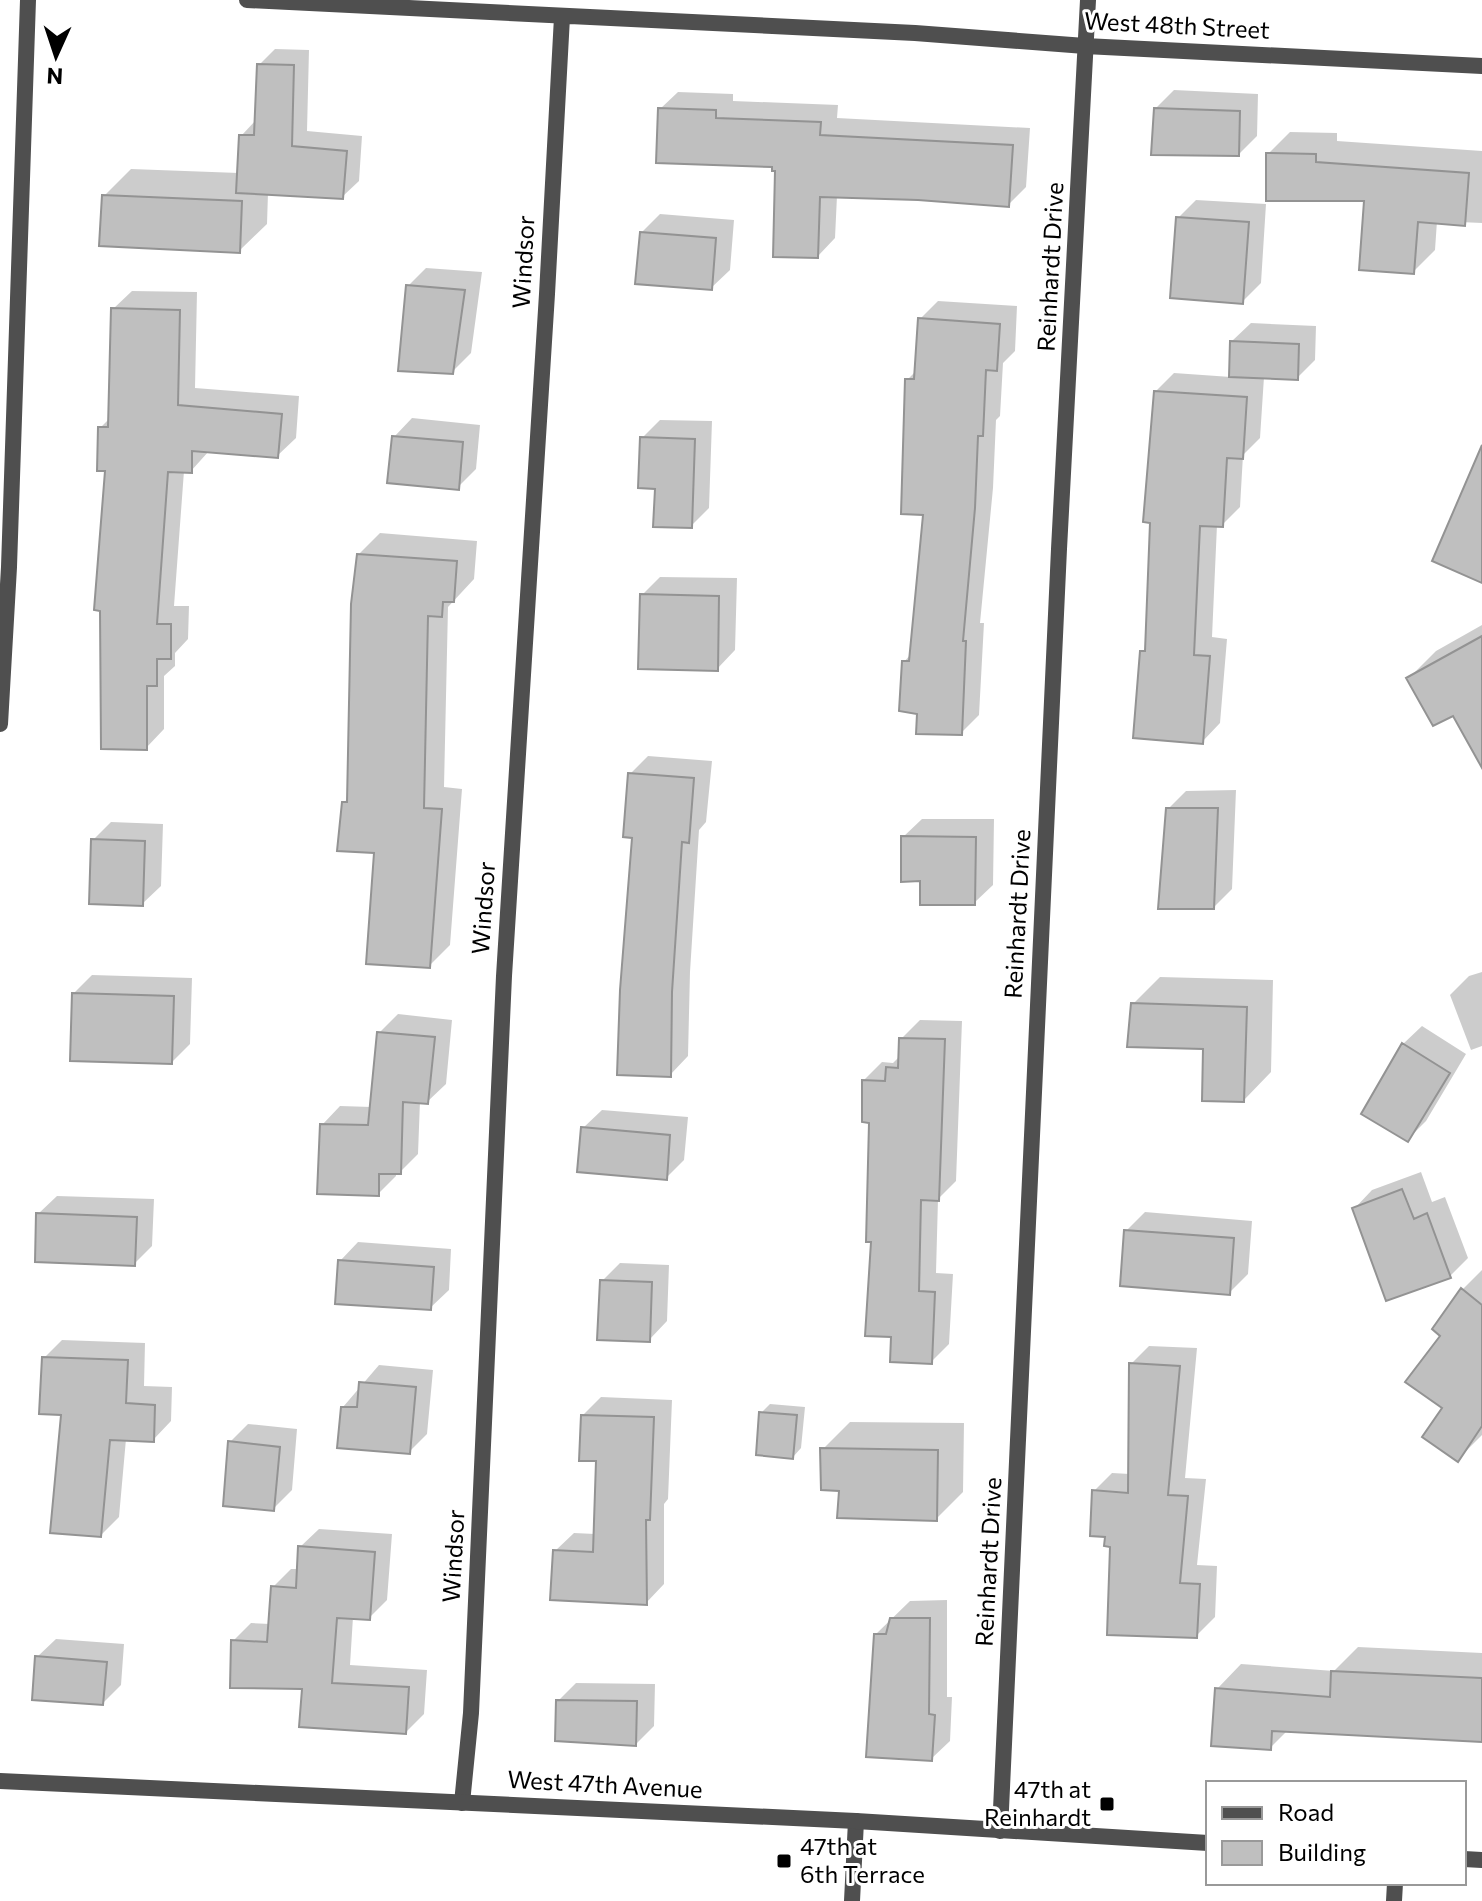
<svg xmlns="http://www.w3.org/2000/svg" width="1482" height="1901" font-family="Commissioner,sans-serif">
<rect width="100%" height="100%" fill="#fff"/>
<path fill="#0003" d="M275,49L309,50L307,131L362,136L359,181L342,197L268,193L267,224L239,251L104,196L131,169L239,173L241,136L257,119L259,65Z
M1174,90L1258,94L1257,136L1239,154L1156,108Z
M678,92L733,94V101L838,105L837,118L1030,128L1026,187L1008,205L918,198L837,196L835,238L818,256L777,169L660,109Z
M1290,132L1337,133V141L1482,151V223L1437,221L1435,250L1413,272L1366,199L1268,154Z
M1196,200L1266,204L1261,283L1242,302L1178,218Z
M660,214L734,220L730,270L711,288L641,233Z
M426,268L482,272L471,353L452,372L408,286Z
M132,291L197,292L195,388L299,396L296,438L277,456L209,451L191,471H184L174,606H189L188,639L175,653V666L164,676V729L146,748L100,428L111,417L113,309Z
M938,301L1017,306L1015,351L1003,363L1000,416L996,420L993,488L980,623H984L979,715L961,733L919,713L904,662L911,654L925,513L907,380L916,371L920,319Z
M1251,323L1316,326L1315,360L1297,378L1264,377L1260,438L1243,455L1240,507L1222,525H1217L1212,637L1227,639L1220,723L1202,742L1142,652L1148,646L1155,392L1174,373L1231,377L1232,341Z
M412,418L480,425L476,469L458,487L394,437Z
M660,420L712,421L709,508L691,526L642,438Z
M380,533L477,541L474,579L448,607L444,787L462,789L450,945L429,966L376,851L343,803L349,798L359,554Z
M660,577L737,578L735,650L717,669L642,595Z
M1482,625V764L1454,713L1409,678L1436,651Z
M648,756L712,761L706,822L699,830L690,972L688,1056L670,1075L634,836L630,774Z
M1236,790L1232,889L1214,907L1168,809L1186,791Z
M922,819H994L993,885L974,903L922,879L903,837Z
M111,822L163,824L161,886L142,904L93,840Z
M1482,972V1046L1471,1050L1450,995L1469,976Z
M92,975L192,978L190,1044L172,1062L74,993Z
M1160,977L1273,980L1271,1072L1244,1100L1205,1047L1133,1004Z
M398,1014L452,1020L446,1084L427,1102L420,1101L418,1154L400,1172H396V1176L378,1194L322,1125L340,1106L372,1107L379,1033Z
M920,1020L962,1021L956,1181L938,1199L936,1273L953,1274L949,1344L931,1362L894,1335L873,1240L871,1121L864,1080L882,1062L893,1063L901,1055V1039Z
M1422,1026L1466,1054L1426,1121L1408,1139L1403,1044Z
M602,1110L688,1117L684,1160L666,1178L583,1128Z
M1421,1172L1432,1202L1445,1197L1468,1258L1450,1276L1354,1209L1372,1190Z
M57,1196L154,1199L152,1246L134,1264L38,1214Z
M1145,1212L1252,1221L1248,1274L1229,1293L1126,1231Z
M358,1242L451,1249L449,1290L430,1308L340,1261Z
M620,1263L669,1265L667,1321L649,1340L602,1281Z
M1482,1270V1435L1457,1460L1445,1407L1442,1336L1462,1290Z
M62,1340L145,1343L144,1386L172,1387L171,1421L153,1440L126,1439L119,1517L101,1535L44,1358Z
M1149,1346L1197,1348L1185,1478L1206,1479L1197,1565L1217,1566L1215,1617L1196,1636L1112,1545L1094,1491L1112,1473L1130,1474L1131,1364Z
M379,1365L433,1370L427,1434L409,1452L343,1407Z
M601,1397L672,1400L668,1499L664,1504V1584L646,1603L555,1551L574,1533L595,1534L598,1460L583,1415Z
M770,1404L805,1407L801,1448L793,1457L761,1413Z
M850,1422L964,1423L963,1492L936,1519L823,1449Z
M248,1424L297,1429L292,1490L273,1509L230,1442Z
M319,1529L392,1534L387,1600L369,1618L353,1617L350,1665L427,1670L424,1714L406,1732L304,1687L233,1641L251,1623L270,1624L273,1587L291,1569H299L300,1547Z
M947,1600V1697H952L950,1741L931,1759L876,1634L910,1601Z
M56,1639L124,1644L121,1685L103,1703L37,1657Z
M1358,1647L1482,1653V1739L1288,1730L1270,1748L1217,1689L1241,1664L1334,1671Z
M576,1683L655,1684L654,1726L636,1744L558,1701Z"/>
<path fill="#bfbfbf" stroke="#939393" stroke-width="2" d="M257,64L294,65L292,146L347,151L343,199L236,193L239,135H254Z
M658,108L716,110V118L821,122L820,135L1013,145L1009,207L918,200L820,197L818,258L773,257L775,171H772V167L656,163Z
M1154,108L1240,111L1239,156L1151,155Z
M1266,153L1316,154V162L1469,173L1465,226L1418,222L1414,274L1359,270L1364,201H1266Z
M102,195L242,201L240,253L99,246Z
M1176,217L1249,222L1243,304L1170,298Z
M640,232L716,238L712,290L635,284Z
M406,285L465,290L453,374L398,371Z
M111,308L180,310L178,405L282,414L278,458L192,451V473L168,472L157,624H171V659H157V686H147V750L101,749L100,611L94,610L105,471H97L98,427H108Z
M918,318L1000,324L997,371L986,370L983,436H978L975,508L963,641H966L962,735L916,734L917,714L899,711L902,661H909L923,515L901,514L905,379H914Z
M1230,341L1299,344L1298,380L1229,377Z
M1154,391L1247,397L1243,459L1227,458L1223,527L1200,526L1194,655L1210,656L1203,744L1133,738L1140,651H1145L1150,523L1143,522Z
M392,436L463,442L459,490L387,483Z
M640,437L695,439L692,528L653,527L655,489L638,488Z
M1482,445V583L1432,561Z
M357,554L457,561L454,602H443L442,617L428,616L424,808L442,809L430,968L366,964L374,853L337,851L342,802H347L351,604Z
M640,594L719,596L718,671L638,669Z
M1482,636V768L1453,716L1433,726L1406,678Z
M628,773L694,778L689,843L682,842L672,992L671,1077L617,1075L620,990L632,838L623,837Z
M1166,808H1218L1214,909H1158Z
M901,836L976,837L975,905H920V881L901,882Z
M91,839L145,841L143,906L89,904Z
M72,993L174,996L172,1064L70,1061Z
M1131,1003L1247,1007L1244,1102L1202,1101L1203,1049L1127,1047Z
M377,1032L435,1037L428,1104L403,1102L401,1174H379V1196L317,1194L320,1124L368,1125Z
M899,1038L945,1039L939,1201L921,1200L919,1291L935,1292L932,1364L890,1362L891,1337L865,1336L871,1242H866L869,1123L862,1122V1080L885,1081L886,1067L898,1068Z
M1402,1043L1450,1073L1408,1142L1361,1114Z
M581,1127L670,1135L667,1180L577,1172Z
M1402,1189L1414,1219L1427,1213L1451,1278L1386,1301L1352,1208Z
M36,1213L137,1217L135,1266L35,1262Z
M1124,1230L1234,1238L1230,1295L1120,1286Z
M338,1260L434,1267L431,1310L335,1304Z
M600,1280L652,1282L650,1342L597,1340Z
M1461,1288L1482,1305V1426L1458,1462L1422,1437L1442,1408L1405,1382L1440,1336L1432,1329Z
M42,1357L128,1360L126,1403L155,1405L154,1442L110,1440L101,1537L50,1533L61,1415L39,1414Z
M1129,1363L1180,1366L1168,1495L1188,1496L1180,1583L1200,1584L1197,1638L1107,1635L1110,1547L1104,1546L1105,1537L1090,1536L1092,1490L1128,1493Z
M359,1382L416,1387L410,1454L337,1448L341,1407H357Z
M759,1412L797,1415L793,1459L756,1455Z
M581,1415L654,1417L650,1520H646L647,1605L550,1600L553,1550L593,1552L596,1461H579Z
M228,1441L280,1447L274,1511L223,1506Z
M820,1448L938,1450L937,1521L837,1518L839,1491L821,1490Z
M298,1546L375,1552L370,1620L337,1618L332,1683L409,1687L406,1734L299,1727L302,1689L230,1688L231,1640L267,1642L271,1586L296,1588Z
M890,1618H930L929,1714L935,1715L932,1761L866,1757L874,1634H886Z
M35,1656L107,1662L103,1705L32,1700Z
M1331,1671L1482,1678V1742L1272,1731L1271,1750L1211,1746L1215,1688L1330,1697Z
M556,1700L637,1701L636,1746L555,1741Z"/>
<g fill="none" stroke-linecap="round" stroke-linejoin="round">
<path stroke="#4f4f4f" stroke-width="16" d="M247,0L915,33L1085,46L1482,66
M0,724L9,567L28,0
M462,1803L471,1713L504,976L547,294L562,17
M1000,1831L1059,549L1088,0
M852,1901L856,1821
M1394,1901L1395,1883"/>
<path stroke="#4f4f4f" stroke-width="16" d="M0,1781L856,1821L1208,1843
M1464,1859L1482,1860"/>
</g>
<g fill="#000" stroke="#fff" stroke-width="3">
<rect x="1099" y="1796" width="16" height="16" rx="4"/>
<rect x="776" y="1853" width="16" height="16" rx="4"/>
</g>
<g text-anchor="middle" stroke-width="6" stroke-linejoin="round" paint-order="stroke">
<g font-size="24" fill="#000" stroke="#fff">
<text transform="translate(1177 26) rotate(3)" y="8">West 48th Street</text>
<text transform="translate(524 262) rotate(-87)" y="8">Windsor</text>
<text transform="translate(1051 267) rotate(-87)" y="8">Reinhardt Drive</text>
<text transform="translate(484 908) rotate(-86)" y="8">Windsor</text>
<text transform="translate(1018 914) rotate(-87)" y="8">Reinhardt Drive</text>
<text transform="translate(454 1556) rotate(-87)" y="8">Windsor</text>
<text transform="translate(989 1562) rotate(-87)" y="8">Reinhardt Drive</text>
<text transform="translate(605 1785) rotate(3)" y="8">West 47th Avenue</text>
</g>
<g font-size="24" fill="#000" stroke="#fff" text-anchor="end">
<text x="1091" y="1798">47th at<tspan x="1091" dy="28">Reinhardt</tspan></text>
<text x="800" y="1855" text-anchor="start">47th at<tspan x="800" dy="28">6th Terrace</tspan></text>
</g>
</g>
<rect x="1206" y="1781" width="260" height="104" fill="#ffffff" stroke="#999999" stroke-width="2"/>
<rect x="1222" y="1807" width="40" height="12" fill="#4f4f4f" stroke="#999999" stroke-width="2"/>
<text x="1278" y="1821" font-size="24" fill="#000000">Road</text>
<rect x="1222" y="1841" width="40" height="24" fill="#bfbfbf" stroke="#999999" stroke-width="2"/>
<text x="1278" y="1861" font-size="24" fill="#000000">Building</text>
<g transform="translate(56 56) rotate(183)" stroke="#ffffff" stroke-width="6" paint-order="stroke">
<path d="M0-6L14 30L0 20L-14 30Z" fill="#000000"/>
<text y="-12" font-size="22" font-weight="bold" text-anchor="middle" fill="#000000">N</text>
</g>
</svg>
